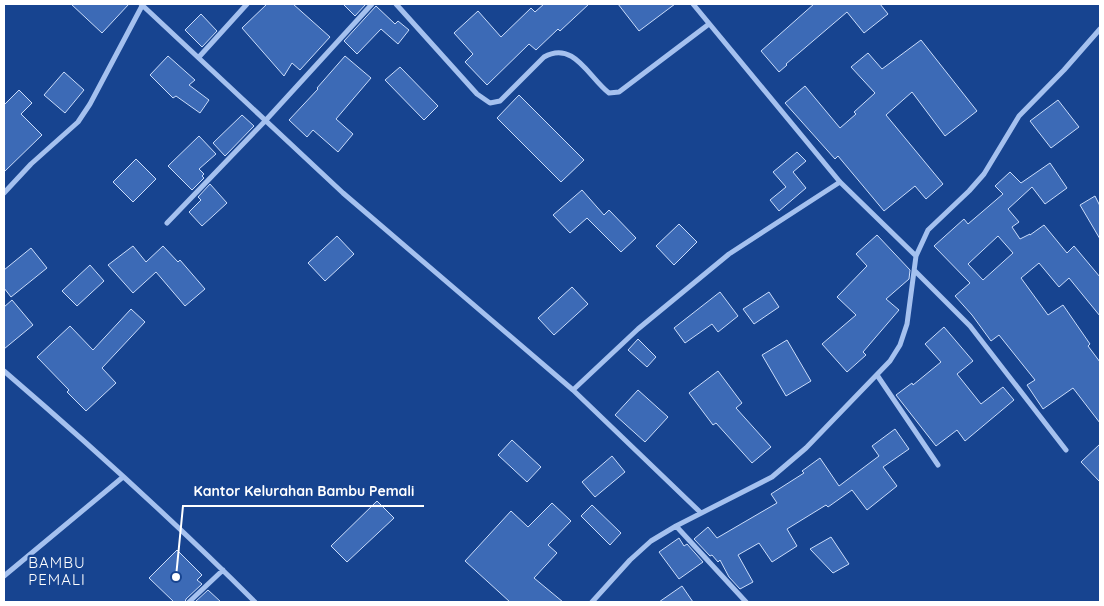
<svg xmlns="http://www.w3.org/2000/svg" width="1104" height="606" font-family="Quicksand,sans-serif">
<rect width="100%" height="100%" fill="#174490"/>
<path fill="#3c6ab6" stroke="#cbddfb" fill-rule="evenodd" d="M71,4H129L102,33Z
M267,4H293L330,37L300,70L292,63L284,76L242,28Z
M343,4H366L355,16Z
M544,4H589L560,31L558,29L536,50L529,44L487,85L465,62L473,54L454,33L478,11L501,37L531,8L535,12Z
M618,4H675L639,31Z
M814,4H880L888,14L864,33L847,12L786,64L787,65L779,72L761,51Z
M376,6L395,24L398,21L409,30L398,44L381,29L357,54L344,41Z
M201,14L217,31L202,47L185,30Z
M921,40L977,111L945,136L912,92L886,115L943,184L926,199L915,186L884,211L838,156L835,159L785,103L805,86L840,128L856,114L854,112L875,93L851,67L868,53L882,69Z
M168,56L195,80L189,85L209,100L200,113L176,96L173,98L150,75Z
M345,56L371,78L336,119L353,134L338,152L313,130L307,137L289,120L318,89L317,88Z
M400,67L438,106L424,120L385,80Z
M64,72L84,90L65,113L44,95Z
M19,90L32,103L21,114L42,135L4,172V105Z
M519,95L584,160L561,182L497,118Z
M1058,100L1079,127L1051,148L1030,121Z
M242,115L254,126L225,156L213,143Z
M199,136L216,154L199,169L204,174L202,176L204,178L192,190L168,166Z
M797,152L806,161L793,172L806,188L779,211L770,200L786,187L773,172Z
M136,159L156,179L133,202L113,182Z
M1050,163L1067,188L1045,204L1032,187L1008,209L1019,222L1012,227L1020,239L1030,234V235L1044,225L1067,253L1074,246L1100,277V316L1069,278L1059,287L1039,263L1021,278L1048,315L1063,305L1090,344L1088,346L1100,362V423L1073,388L1043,409L1027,385L1035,380L999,335L991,341L972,315L955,296L970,283L934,246L964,219L968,224L1003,194L995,186L1010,172L1021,183ZM998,236L1013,253L983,280L968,264Z
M210,184L227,203L202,226L189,212L201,200L198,197Z
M582,190L604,215L609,210L636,238L621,252L587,218L570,233L553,215Z
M1095,196L1100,206V239L1080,205Z
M679,224L697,242L674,265L656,246Z
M877,235L910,270L909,279L886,299L899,310L863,352L866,355L847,372L822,344L856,315L837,297L867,266L856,254Z
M337,236L354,254L325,281L308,263Z
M133,246L146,262L163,246L178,262L180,260L205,289L185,306L156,272L133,293L108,265Z
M31,248L47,268L11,297L4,288V270Z
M90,265L104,281L77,306L62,291Z
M572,287L588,304L554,335L538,318Z
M720,292L738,316L718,332L712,324L685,343L674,328Z
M769,292L779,307L754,324L743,309Z
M12,300L33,325L4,349V307Z
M131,309L145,322L102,368L116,383L86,411L67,392L69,390L37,357L70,326L93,350Z
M944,327L973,361L957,374L981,404L1003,387L1014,400L965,441L957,430L936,446L896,395L912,383L913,385L941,362L925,344Z
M638,339L656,357L647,367L628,350Z
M787,340L811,381L786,396L762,355Z
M718,371L742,403L736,408L771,447L752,463L716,423L713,425L689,393Z
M638,390L668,417L645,442L615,415Z
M895,429L909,449L883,467L897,486L867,510L852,490L828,507L826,505L787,529L797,546L772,562L759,543L738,555L753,582L740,589L729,577L720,560L718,562L712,555L710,556L694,539L708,527L717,538L777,503L771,494L804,473L802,471L820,458L839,486L879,456L872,446Z
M512,440L541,467L527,482L498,455Z
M1100,444V482L1081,462Z
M612,456L625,472L595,497L582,482Z
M377,501L394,518L347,562L331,546Z
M552,503L571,521L548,545L557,553L534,578L563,602H510L465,561L511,511L528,527Z
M592,505L621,533L610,545L581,516Z
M831,537L849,564L833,573L810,549Z
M679,538L684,546L687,544L703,562L679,579L659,552Z
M177,550L202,575L197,580L202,584L186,599L185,602H174L149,578Z
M682,586L693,602H659Z
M208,590L221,602H195Z"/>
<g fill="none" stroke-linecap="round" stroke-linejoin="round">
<path stroke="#a5c1ef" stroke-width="5" d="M141,4L343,193L573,390L701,513
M396,4L477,94L490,103L500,101L544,57C574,40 589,78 609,93L619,92L709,24
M693,4L840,182L916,256
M199,57L247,4
M4,193L31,164L78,122L90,104L143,4
M167,223L266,120L372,4
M915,271L970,326L1066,450
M4,371C90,445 175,522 255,602
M877,375L938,465
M573,390L638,329L729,254L840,182
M676,526L746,602
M4,576L123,477
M189,602L223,570
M592,602L630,560L651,541L676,526L772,477L806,448L890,361L900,345L907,324L916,256L928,230L969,191L984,174L1019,116L1064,70L1100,29"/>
</g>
<g text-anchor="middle" stroke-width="4.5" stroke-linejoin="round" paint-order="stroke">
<g font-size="15" letter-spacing="1" fill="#fff" stroke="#174490">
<text x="57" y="568">BAMBU<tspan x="57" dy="17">PEMALI</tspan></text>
</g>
</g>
<path fill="none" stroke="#fff" stroke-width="2" d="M176 577L183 506H424"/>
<circle fill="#fff" stroke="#174490" stroke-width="2" cx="176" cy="577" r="5"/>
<g font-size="14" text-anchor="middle" font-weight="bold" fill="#fff" stroke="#174490" stroke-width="4.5" stroke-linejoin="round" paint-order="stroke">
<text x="304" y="496">Kantor Kelurahan Bambu Pemali</text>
</g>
<rect width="1104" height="606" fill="none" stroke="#ffffff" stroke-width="10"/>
</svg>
